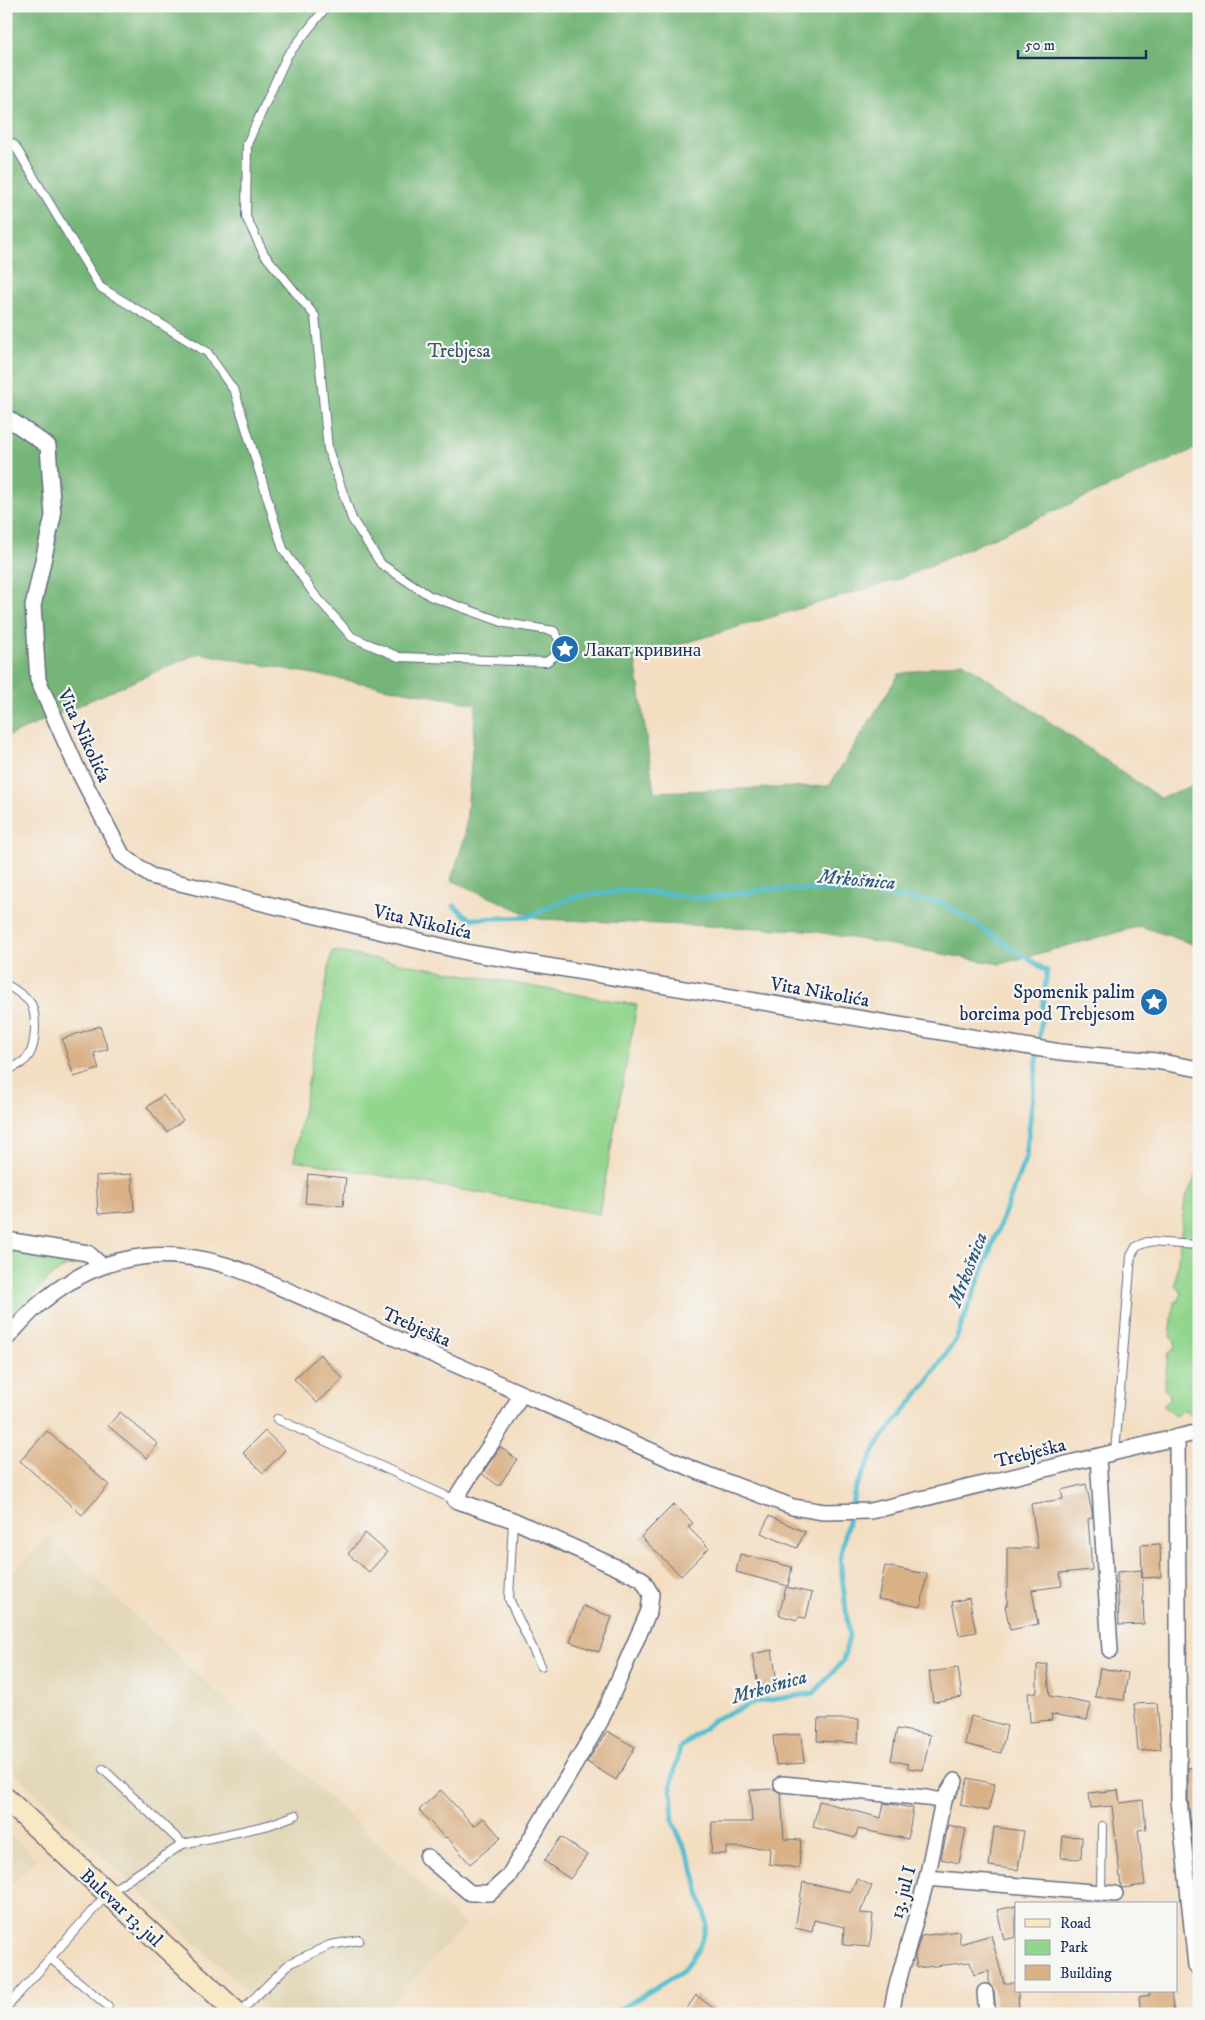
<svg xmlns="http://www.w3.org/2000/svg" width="1205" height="2020" font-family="'IM FELL DW Pica',serif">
<rect width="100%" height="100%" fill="#f6f6f2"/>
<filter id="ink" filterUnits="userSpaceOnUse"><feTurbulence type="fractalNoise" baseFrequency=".02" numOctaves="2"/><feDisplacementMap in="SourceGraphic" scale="10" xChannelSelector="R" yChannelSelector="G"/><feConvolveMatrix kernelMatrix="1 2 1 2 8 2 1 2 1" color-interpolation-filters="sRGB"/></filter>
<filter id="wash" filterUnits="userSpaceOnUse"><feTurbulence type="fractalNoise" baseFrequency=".0096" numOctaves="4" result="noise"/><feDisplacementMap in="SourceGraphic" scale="20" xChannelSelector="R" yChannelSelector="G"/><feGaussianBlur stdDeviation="1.12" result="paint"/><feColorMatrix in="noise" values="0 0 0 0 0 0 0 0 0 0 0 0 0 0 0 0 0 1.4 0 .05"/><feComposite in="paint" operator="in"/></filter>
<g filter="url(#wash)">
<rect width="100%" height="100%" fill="#f3dec2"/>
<path fill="#e2d7b8" d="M49,1535L465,1925L381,2014H271L6,1765V1580Z
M6,1831L37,1859L6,1891Z"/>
<path fill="#92d58d" stroke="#568276" d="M332,951L637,1005L599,1214L294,1160Z
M1199,1170V1413L1192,1416L1187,1411L1183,1410L1175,1416L1163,1406L1170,1400L1169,1393L1164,1389L1168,1354L1176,1348L1175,1342L1170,1337L1174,1302L1179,1300L1182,1293L1175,1286L1185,1199Z
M6,1251L76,1260L51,1276L15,1315L6,1316Z"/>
<path fill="#75b678" stroke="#48726b" d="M6,6H1199V447L902,578L635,658L654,792L829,786L899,674L963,662L1160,798L1199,783V946L1140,926L1000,964L806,930L539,919L451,880L465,837L476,704L199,653L6,737Z"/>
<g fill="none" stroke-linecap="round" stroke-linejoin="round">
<path stroke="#53bece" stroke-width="5" d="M454,906L470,919L528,917L573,897L628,890L706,898L768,889L845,891L943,903L1047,971L1026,1157L956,1339L925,1385L879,1442L855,1489L840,1558L849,1636L843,1661L814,1693L757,1702L715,1719L680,1748L671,1786L673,1822L692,1865L707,1924L699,1948L683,1971L612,2014"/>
</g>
<g id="blocks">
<path fill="#d9b187" d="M100,1026L108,1049L94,1053L99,1069L74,1077L62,1039Z
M163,1095L183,1120L167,1132L147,1107Z
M132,1174L134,1211L98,1214L96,1176Z
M308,1174L346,1178L343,1206L305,1203Z
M320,1354L343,1379L317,1403L294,1379Z
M120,1412L158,1444L147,1458L108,1426Z
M47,1431L109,1485L82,1515L20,1461Z
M265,1431L285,1450L263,1473L243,1453Z
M500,1447L517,1459L499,1486L482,1474Z
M1086,1484L1092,1512V1518L1088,1519L1092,1570L1060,1573L1062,1586L1032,1590L1038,1624L1010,1630L1005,1606L1007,1605V1548H1038L1031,1504L1063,1499L1061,1490Z
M674,1504L693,1523L688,1527L709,1548L681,1576L641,1537Z
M769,1516L805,1532L797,1548L761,1533Z
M365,1533L387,1552L369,1572L348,1554Z
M1160,1544L1161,1577L1142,1578L1141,1545Z
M740,1554L792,1567L788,1586L736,1572Z
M885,1566L927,1574L921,1607L878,1599Z
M1142,1570L1144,1624L1119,1625L1117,1572Z
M786,1587L812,1593L806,1618L798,1617L797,1620L779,1615Z
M969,1598L976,1632L959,1635L952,1602Z
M583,1606L612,1617L599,1652L570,1642Z
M772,1650L778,1687L759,1690L752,1654Z
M1047,1664L1050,1696L1091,1704L1087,1720L1051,1714L1052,1720L1030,1722L1028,1693L1037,1692V1665Z
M958,1668L962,1697L933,1702L929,1672Z
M1100,1668L1128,1673L1124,1700L1095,1697Z
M1157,1703L1161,1749L1138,1751L1134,1704Z
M971,1716L1007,1726L1001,1753L965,1744Z
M818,1719H859L858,1743L817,1741Z
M897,1729L930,1735L923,1770L908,1768V1764L891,1760Z
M607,1731L635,1747L616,1780L587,1762Z
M801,1734L804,1763L776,1765L773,1736Z
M1199,1767V1854H1194L1188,1800V1768Z
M968,1778L995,1784L988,1811L960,1805Z
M774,1789L781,1793L784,1839L801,1840L799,1868L769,1864L770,1848L726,1847V1854H711L712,1822H752L750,1790Z
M441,1790L474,1826L484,1818L501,1838L470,1864L447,1837L445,1838L419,1810Z
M1118,1790L1120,1803L1143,1800L1146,1829L1138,1830L1145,1885L1122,1888L1121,1887L1112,1806L1091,1808L1089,1793Z
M819,1801L881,1818L884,1803L913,1808L908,1839L858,1829L855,1838L813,1827Z
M948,1825L966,1829L959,1863L941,1859Z
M994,1827L1024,1831L1018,1870L989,1866Z
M1063,1836L1082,1837L1081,1859L1061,1858Z
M561,1837L587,1855L570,1879L544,1861Z
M857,1879L872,1886L860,1913L873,1914L870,1947L843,1945L844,1927L814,1920L812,1932L795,1928L803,1882L851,1892Z
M1016,1906V1937L1004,1940L997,1910Z
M959,1931L960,1944L991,1935L1004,1983H1016V1991H1018L1019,2014H996L994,1991L989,1984V1971L974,1975L970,1962L917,1968L915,1955L921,1936Z
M1149,1991H1171L1174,2014H1141L1139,1997L1150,1995Z
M696,1995L721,2014H683Z"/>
</g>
</g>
<g filter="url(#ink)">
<use href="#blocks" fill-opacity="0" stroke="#676c81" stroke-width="1"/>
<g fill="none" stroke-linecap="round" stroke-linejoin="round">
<g stroke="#676c81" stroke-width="10">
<path id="lane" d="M6,139L15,146L100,287L207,352L235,392L283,549L314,594L352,637L399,657L546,662L565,649L554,631L505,623L430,596L381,564L352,519L328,449L315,316L264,254L246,217L247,144L287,56L327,6
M6,985C12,987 28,999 31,1004C37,1015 36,1045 29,1055C25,1062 14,1068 6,1070
M277,1419L455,1500
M1115,1452L1131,1256L1136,1247L1147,1242L1199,1245
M513,1520L509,1599L541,1666
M103,1769L183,1844
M1101,1893L1102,1826
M50,1958L108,2006
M6,2008L108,1893L183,1844L269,1825L296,1815
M240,2012L290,1963L330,1945L359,1940"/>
</g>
<g stroke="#676c81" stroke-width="18">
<path id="street" d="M6,417L48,446L53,516L33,606L38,680L76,766L122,855L151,876L470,953L1060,1052L1156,1061L1199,1069
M6,1240L88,1253L102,1266
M6,1339C18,1326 29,1312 43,1301C105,1249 178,1244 250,1274L697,1471L793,1507L824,1512L871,1511L1199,1432
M1177,1437L1179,1800L1196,1966
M1098,1457L1110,1650
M782,1784L927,1798L943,1801
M427,1857L470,1893H490L508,1877L600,1722L649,1611L651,1594L642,1579L513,1520L455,1500C476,1464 502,1431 521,1394
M927,1878L1115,1894
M985,1992L987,2014
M891,2014L896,1989L927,1878L943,1801L955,1781"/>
</g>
<g stroke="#676c81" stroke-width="24">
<path id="secondary" d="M6,1799L238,2014"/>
</g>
<use href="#lane" stroke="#fff" stroke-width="8"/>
<use href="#street" stroke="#fff" stroke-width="15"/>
<use href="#secondary" stroke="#f8e8c3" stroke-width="21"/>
</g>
</g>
<defs>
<g id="sight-disc" transform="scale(1.4375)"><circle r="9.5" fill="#1f6fb2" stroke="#f6f6f2"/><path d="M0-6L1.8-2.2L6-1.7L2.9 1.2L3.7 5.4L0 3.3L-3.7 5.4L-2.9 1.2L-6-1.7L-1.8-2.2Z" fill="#fff"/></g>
</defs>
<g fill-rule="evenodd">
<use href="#sight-disc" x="565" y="649"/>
<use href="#sight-disc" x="1154" y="1002"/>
</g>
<g text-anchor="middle" stroke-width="4.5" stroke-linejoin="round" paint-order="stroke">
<g font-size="19" fill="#39586a" stroke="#f6f6f2">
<text x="459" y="357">Trebjesa</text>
</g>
<g font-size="19" fill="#1b2f5e" stroke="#f6f6f2" text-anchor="start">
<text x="584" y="656">Лакат кривина</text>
<text x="1135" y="998" text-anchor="end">Spomenik palim<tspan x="1135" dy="22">borcima pod Trebjesom</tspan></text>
</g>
<g font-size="19" fill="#1b2f5e" stroke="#f6f6f2">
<text transform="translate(85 735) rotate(65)" y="7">Vita Nikolića</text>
<text transform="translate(423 921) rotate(13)" y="7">Vita Nikolića</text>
<text transform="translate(820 991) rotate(10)" y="7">Vita Nikolića</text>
<text transform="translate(417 1326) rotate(24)" y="7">Trebješka</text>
<text transform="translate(1030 1452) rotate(-14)" y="7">Trebješka</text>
<text transform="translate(902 1892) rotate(-75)" y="7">13. jul I</text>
<text transform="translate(122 1907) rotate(43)" y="7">Bulevar 13. jul</text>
</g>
<g font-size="20" font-style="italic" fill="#2c5a80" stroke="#f6f6f2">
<text transform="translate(857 879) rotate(5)" y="7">Mrkošnica</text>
<text transform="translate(967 1269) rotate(-69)" y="7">Mrkošnica</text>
<text transform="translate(769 1686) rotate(-16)" y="7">Mrkošnica</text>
</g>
</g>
<rect width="1205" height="2020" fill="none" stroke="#f6f6f2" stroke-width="25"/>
<rect x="1015" y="1902" width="162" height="90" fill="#f6f6f2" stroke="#9ea6b7"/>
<rect x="1025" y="1919" width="25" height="8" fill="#f8e8c3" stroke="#9ea6b7"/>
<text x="1060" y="1928" font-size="15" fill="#1b2f5e">Road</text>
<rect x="1025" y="1940" width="25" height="15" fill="#92d58d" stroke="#9ea6b7"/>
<text x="1060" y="1952" font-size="15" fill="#1b2f5e">Park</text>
<rect x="1025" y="1965" width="25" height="15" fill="#d9b187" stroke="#9ea6b7"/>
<text x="1060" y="1978" font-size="15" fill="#1b2f5e">Building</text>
<path d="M1018 50v8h128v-8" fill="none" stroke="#1b2f5e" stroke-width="2.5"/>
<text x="1025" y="50" font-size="15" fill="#1b2f5e" stroke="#f6f6f2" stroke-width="4" paint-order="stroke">50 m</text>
</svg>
